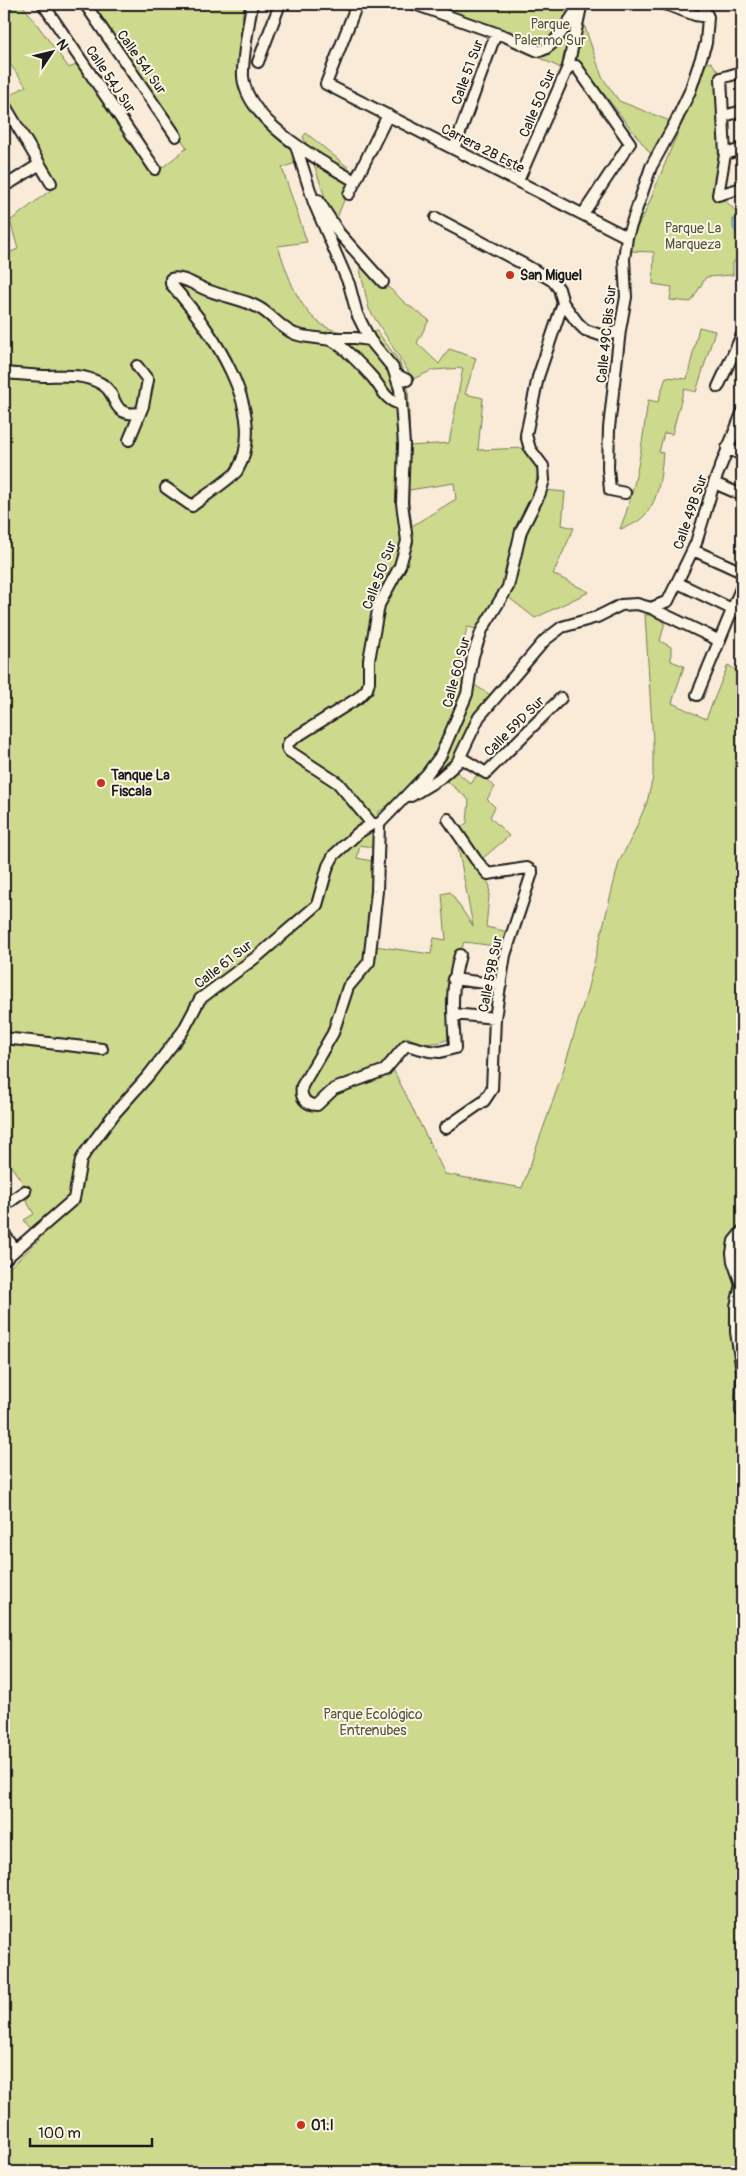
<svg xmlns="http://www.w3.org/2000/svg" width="746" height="2176" font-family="Pangolin,sans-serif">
<rect width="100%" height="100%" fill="#faead8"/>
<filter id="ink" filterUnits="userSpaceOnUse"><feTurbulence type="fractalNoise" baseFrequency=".02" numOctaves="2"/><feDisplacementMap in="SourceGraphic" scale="10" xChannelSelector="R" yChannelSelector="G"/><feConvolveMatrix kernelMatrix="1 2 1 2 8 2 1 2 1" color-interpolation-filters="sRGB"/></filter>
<g filter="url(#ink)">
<path fill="#cdda8e" stroke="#747b55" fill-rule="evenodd" d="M17,4H22L69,68L78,64L154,174L187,148L91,4H244C239,37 236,80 261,107C267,114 277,120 284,127C293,136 298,148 303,160L282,168L307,242L278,246C289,279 303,327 342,332C353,334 366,331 377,331L399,361L408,383L410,446L449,443L463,368L433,370L413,379L369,309L359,265L338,232L341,225L377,268L383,282L405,303L429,320L417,343L439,364L449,349L476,358L465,394L483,398L478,450L525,448L538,470L535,489L565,492L562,525L574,528L553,574L589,592L535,618L499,590L477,629L467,627L457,674L492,696L468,725L462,745L455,758L442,770L378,812L375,848L360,845L357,858L372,861L374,892L367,945L431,954L434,938L446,940L442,894L450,892L473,926L455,831L467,823L469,800L447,781L457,772L471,784L478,773L495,787L487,799L495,807L490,817L509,836L482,859L476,860L490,886L486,927L509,932L504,947L464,942L452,979L449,1039C433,1046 421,1044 407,1037L387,1057L445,1174L522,1188L561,1078L586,995L619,862L633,835L647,802L653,777V742L645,615H667L660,641L671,647V661L684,666L672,703L706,719L728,665L742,674V2172H4V1273L39,1240L24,1220L34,1214L26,1200L31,1195L4,1156V255L18,249L10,221L56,186L6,98L26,86L4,56V13ZM454,483L456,499L412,526L409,504V490Z
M404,4H577L602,77L619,101L670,121L653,157L576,58L567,55L563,69L491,35Z
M711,62L718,71L717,85L722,154L713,199L725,200L742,218V259L733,262V275L706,277L691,302L670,300L672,287L653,284L654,252L629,251L632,236L645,213L703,70L707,63Z
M306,133L355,173L334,225L309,149L303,137Z
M699,327L715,331L696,392L684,389L672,434L664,433L659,452L663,453C660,486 657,520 620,529C637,488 642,444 648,400L658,402L666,377L687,379Z"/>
<path fill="#8fbde9" stroke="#617d97" d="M733,219L742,220V233L739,236L733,228Z"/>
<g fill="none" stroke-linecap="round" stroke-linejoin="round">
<g stroke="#1c1c1c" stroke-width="14">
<path id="minor" d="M43,4L155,169
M85,4L176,136
M252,4C249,23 242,58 243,77C247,122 320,161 355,181
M357,4L326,84L627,237
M414,4L507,37L538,51C554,51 571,16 581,4
M665,4L695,15L708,17
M4,6L7,4
M258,62L280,4
M568,67L576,66L630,143L583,214
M742,72L721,78L725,154L718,195L742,188
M4,104L51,183
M724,116L742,111
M296,146L314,203L349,284L357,314L370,340L393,368L400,389L404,445L402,503L407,541L400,566L379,605L369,660V682L367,689L358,698L296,737L289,742L287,747L289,751L338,783L372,824
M454,149L496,33
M725,154L742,149
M518,181L568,67L581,7
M10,183L40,164
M349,194L388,115
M318,200L339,233L383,282
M436,218L527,266L553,281L559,289L563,303L577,322L585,330L600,335H608L620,330
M329,338H355L370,340
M4,373C17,374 30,375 43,376C64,376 81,373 100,383C120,393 108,417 140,413
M395,374L407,380
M718,387L742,335
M129,440L143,406L148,380L137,366
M727,448L742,455
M714,483L742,495
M166,488L192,506C201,499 234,476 237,471C271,412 209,327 171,284V279C183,275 199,288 210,291C228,298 249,300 264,311C275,319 283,329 295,334C308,339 328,337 335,342C347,350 362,366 372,377C381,387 386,402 401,404
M625,493L610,490L608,468L609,428L620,330L626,297L624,259L627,237L651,167L675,123L690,91L706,43L708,17L702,4
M693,550L742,572
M678,583L742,614
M651,608L668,601L696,543L714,483L742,413
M697,695L742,586
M460,757L486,773L561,698
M411,796L439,779L457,763L479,717L545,640L562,627L597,617L621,605L637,604L651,608L720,641
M460,955C450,991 453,1012 455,1048L440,1052L429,1051L406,1045L385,1070L334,1089L317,1105C305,1105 300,1097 302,1086L333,1033L348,987L369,962L377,891L379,824L427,774L441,755L467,694L473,656L482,630L508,587L521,531L540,493L544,480L543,466L530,449L526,435L538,377L563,303
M453,979L501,985
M453,1014L495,1018
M4,1038L102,1049
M445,1128L484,1101L492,1089L495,1018L505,955L532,873V871L527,868L488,874L476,860L448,819
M4,1206L25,1191
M4,1234L15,1249
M4,1260L74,1199L81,1160L85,1153L115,1113L148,1076L183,1031L200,999L259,955L317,905L328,866L334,855L358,833L372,824H378
M741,1411L742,1371L736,1332V1306L741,1284L733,1261L732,1253L734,1241L742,1231"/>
</g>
<use href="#minor" stroke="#fcf5e5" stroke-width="10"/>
</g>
</g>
<g fill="#c8321e" stroke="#fcf5e5" stroke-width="2">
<circle cx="510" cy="275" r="5"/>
<circle cx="101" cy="783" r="5"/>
<circle cx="301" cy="2125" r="5"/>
</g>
<g text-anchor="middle" stroke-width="4" stroke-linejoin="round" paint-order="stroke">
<g font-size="14" fill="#51553e" stroke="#fcf5e5">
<text x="550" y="29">Parque<tspan x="550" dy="16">Palermo Sur</tspan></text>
<text x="693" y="233">Parque La<tspan x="693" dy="16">Marqueza</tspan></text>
<text x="373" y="1719">Parque Ecológico<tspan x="373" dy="16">Entrenubes</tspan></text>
</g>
<g font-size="14" fill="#1c1c1c" stroke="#fcf5e5">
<text transform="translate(142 62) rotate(55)" y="5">Calle 54I Sur</text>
<text transform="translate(467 72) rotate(-70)" y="5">Calle 51 Sur</text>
<text transform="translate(111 79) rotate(56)" y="5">Calle 54J Sur</text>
<text transform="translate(537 103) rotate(-67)" y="5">Calle 50 Sur</text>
<text transform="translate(483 148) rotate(27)" y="5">Carrera 2B Este</text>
<text transform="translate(606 334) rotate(-84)" y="5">Calle 49C Bis Sur</text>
<text transform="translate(690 512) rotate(-71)" y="5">Calle 49B Sur</text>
<text transform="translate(379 575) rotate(-69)" y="5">Calle 50 Sur</text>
<text transform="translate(456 672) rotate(-75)" y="5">Calle 60 Sur</text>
<text transform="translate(514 726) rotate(-45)" y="5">Calle 59D Sur</text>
<text transform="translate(223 964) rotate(-38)" y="5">Calle 61 Sur</text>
<text transform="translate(490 974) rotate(-79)" y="5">Calle 59B Sur</text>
</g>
<g font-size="14" font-weight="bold" fill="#1c1c1c" stroke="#fcf5e5" text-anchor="start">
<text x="520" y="280">San Miguel</text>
<text x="111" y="780">Tanque La<tspan x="111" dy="16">Fiscala</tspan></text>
<text x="311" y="2130">01:I</text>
</g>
</g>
<rect width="746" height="2176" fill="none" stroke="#fcf5e5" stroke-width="20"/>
<rect x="10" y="10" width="726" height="2156" fill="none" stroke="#1c1c1c" stroke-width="2" filter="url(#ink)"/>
<g transform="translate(52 52) rotate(55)" stroke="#fcf5e5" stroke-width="4" paint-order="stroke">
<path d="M0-4L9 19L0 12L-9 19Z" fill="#1c1c1c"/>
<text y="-8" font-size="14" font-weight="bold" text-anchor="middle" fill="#1c1c1c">N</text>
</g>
<path d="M30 2138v8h122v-8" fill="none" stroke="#1c1c1c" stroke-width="2.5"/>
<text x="38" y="2138" font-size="15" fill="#1c1c1c" stroke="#fcf5e5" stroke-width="4" paint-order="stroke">100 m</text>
</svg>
